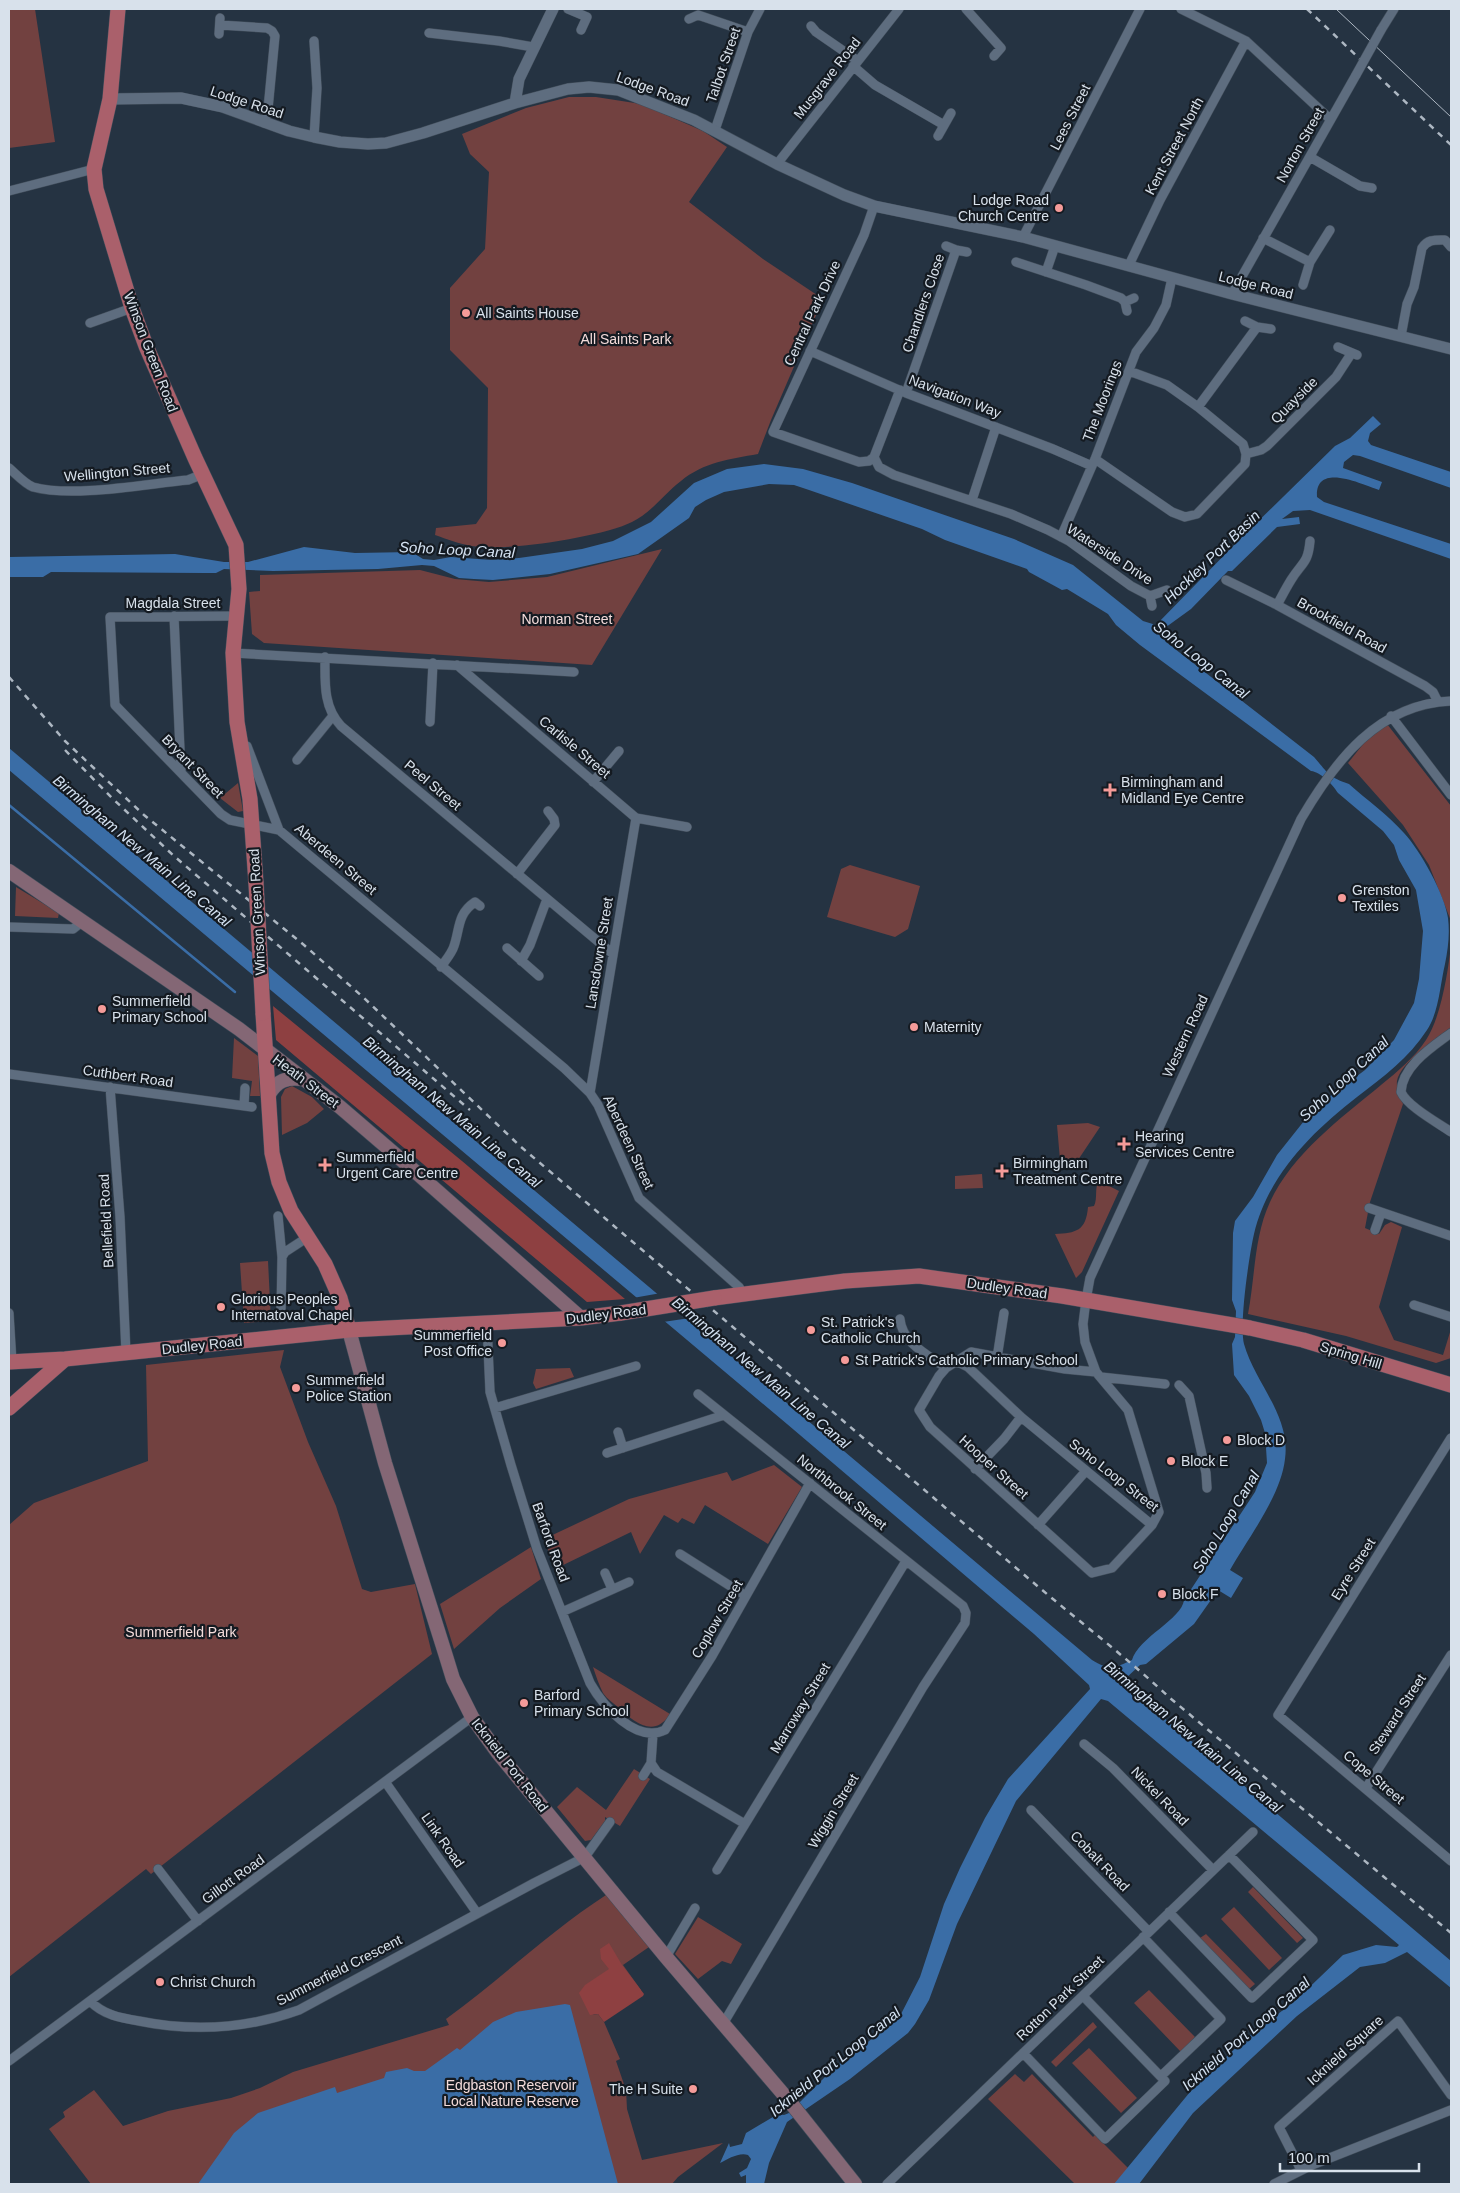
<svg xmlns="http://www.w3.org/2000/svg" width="1460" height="2193" font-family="Arial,sans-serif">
<rect width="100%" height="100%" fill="#253342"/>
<path fill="#724140" d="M9,9H35L55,142L9,148Z
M569,97H596L641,104L703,131L727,147L689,202L763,259L823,299L771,420L758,454C730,459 704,462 681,481C664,494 651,513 632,522C602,537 504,552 472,546C459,544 447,539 435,535L436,528L476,524L487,508L488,388L450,350V288L485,249L489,172L470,154L462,134L526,108Z
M662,549L592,665L264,643L252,634L249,592L260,591V575L420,570L455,579L489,582L547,577Z
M1387,724L1451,806V921L1429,865L1403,825L1348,763L1364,743Z
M238,783L243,811L238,812L220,798Z
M850,865L920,886L908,929L895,937L827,917L841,869Z
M16,887L59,913L58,918L15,916Z
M1451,945V1027C1437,1038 1400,1063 1397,1081C1396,1089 1400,1097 1403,1104L1370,1202L1365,1228L1379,1234L1385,1225L1391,1222L1402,1227L1379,1307L1394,1340L1443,1355L1451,1329V1358L1436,1363L1346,1336L1248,1314C1255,1278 1254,1236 1270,1202C1293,1153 1340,1119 1381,1085C1397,1072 1415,1057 1426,1040C1441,1017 1448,972 1451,945Z
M234,1038L258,1056L260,1096H250L252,1081L232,1078Z
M292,1086L312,1097L324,1109L307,1123L282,1135L281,1097L285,1089Z
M1088,1123L1100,1127L1078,1160H1060L1057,1125Z
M982,1174L983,1188L955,1189V1176Z
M1099,1181L1119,1191L1082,1272L1076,1278L1055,1234C1076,1233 1086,1231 1088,1207L1094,1206C1098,1198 1094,1188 1099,1181Z
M268,1261L271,1321L244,1323L240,1263Z
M284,1350L280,1367L308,1442L336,1506L362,1589L371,1592L415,1584L432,1654L151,1874L146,1869L9,1977V1525L34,1503L148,1461L146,1365Z
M570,1368L574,1377L536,1389L533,1383L536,1369Z
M774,1465L802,1487L768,1544L705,1505L694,1524L682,1518L678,1523L664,1515L640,1554L631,1532L555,1569L544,1539L629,1499L727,1472L732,1481Z
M531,1547L541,1579L500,1608L454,1649L440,1604Z
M593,1667L670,1714C654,1739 634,1722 618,1707C613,1703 607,1699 603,1693C599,1685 596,1676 593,1667Z
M634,1769L650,1779L620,1826L605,1817V1821L591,1840L585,1841L557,1807L577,1787L606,1810Z
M1253,1887L1303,1938L1297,1943L1248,1892Z
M606,1895L649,1947L623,1965L641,1990L592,2015L598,2014L604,2022L620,2059L616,2061L626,2090L627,2109L642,2160L723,2143L678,2177L672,2184H91L49,2129L65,2117L63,2112L94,2090L123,2126L168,2111L231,2098L260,2088L293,2072L449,2025L446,2019C501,1979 549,1932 606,1895Z
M1234,1907L1282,1958L1269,1970L1221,1919Z
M698,1917L742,1944L731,1964L722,1961L698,1979L675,1954Z
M1206,1934L1255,1984L1249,1989L1200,1938Z
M1149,1990L1195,2037L1181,2052L1134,2003Z
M1093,2022L1097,2027L1056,2067L1051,2062Z
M1089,2048L1137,2098L1121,2113L1072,2063Z
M1015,2074L1024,2082L1032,2074L1093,2137L1095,2135L1128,2168L1116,2183L1075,2184L988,2099Z"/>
<path fill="#8e4041" d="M273,1006L462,1161L625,1299L587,1302L276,1040Z
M609,1943L622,1965L644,1994L643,1996L604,2022L598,2014L590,2015L579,1993L585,1985L609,1969L601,1959L600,1949Z"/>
<path fill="#3a6da6" d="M1373,416L1381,424L1370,433L1368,441L1371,445L1451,472V488L1360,456L1353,455L1344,462L1343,468L1382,482L1379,490C1363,485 1315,461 1317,497L1324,502L1451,544V559L1310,510L1293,511L1282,519L1299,517L1300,524L1277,527L1232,571H1228L1191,609L1162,630L1166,642L1314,757C1328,773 1328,777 1349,784C1367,800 1388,815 1404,833C1420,850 1445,895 1448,918C1450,934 1448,949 1445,964C1440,985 1439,1012 1427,1030C1409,1058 1383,1077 1357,1097C1312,1132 1268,1175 1254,1234C1249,1256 1239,1324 1244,1344C1255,1383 1291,1416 1285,1459C1281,1496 1248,1538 1230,1570L1243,1578L1231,1598L1218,1590L1194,1624L1146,1664L1140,1665L1125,1679L1124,1684L1451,1961V1988L1407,1952L1385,1963L1360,1967L1297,2016L1193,2113L1139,2184H1114L1190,2092L1245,2039L1295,2001L1343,1955L1376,1945L1397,1947L1399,1945L1108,1701L1101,1699L1016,1801L957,1924L929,2000L915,2024L908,2033L850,2079L787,2122L769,2163L764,2184H746V2175L741,2177L739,2173L747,2168L751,2159L748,2155C739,2152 728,2159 720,2163L729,2143L730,2147L742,2144L746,2133L778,2114L784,2115L789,2113L834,2068L899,2018L920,1977L944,1904L960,1868L985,1818L1008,1779L1090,1689L1089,1685L1034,1634L787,1424L9,770V748L1092,1660C1110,1671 1114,1668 1132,1660C1138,1638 1182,1619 1184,1600L1255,1492L1267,1463L1265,1433L1261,1420L1249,1396L1234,1375L1232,1344L1235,1337L1236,1311L1232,1300L1233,1233L1235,1221L1253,1197L1277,1155L1304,1121L1317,1106L1365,1070L1394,1040L1414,1003L1419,979L1423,931L1416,890L1399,860L1394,845L1383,831L1338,793C1333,785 1321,772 1311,771L1140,645L1116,625L1108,614L1067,589L1062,590L1029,572L1027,569L945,540L922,529L809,490L794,485L769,484L724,492L706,500L695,507L689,518L638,554L550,574L493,580L474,579L459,578L434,566L422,565L378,569L273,571L224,569L216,573H203L51,572L43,577H9V557L175,554L224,562H248L304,547L355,553L412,552L423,559L434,560L451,557L491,560L519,558L582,549L613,541L651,522L694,483L727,469L764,464L803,469L852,483L1014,539L1073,565L1143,621L1156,625L1239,540L1335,446L1350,438Z
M565,2004L570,2005L618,2184H198L234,2133L258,2113L335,2087L337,2093L384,2078L386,2072L407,2068L414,2071H425L457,2048L460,2050L493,2022L516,2012Z"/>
<path fill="#253342" d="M661,1293L690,1318L663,1322L633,1298Z"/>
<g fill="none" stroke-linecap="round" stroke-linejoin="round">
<path stroke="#3a6da6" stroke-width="2.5" d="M9,805L235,992"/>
<g stroke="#424e5b" stroke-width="10">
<path id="minor" d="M568,9L587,17L581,30
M966,9L1001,48L994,56
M1181,9L1246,41L1330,119
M689,19L698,15L748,32
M220,25L267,28L272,31L275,36L268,109L264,123
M811,26L816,32L858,61
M1381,30L1394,9
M429,33L499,41L533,47
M219,34L220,18
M853,66L875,85L944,125
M715,130L748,32L760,9
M938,136L951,113
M314,137L317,88L314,41
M1310,157L1360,186L1372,188
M777,164L899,9
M9,191L94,169
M874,206L864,235L773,432L859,462L869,461L874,457L900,390
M1023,237L1140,9
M1263,238L1310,262
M946,246L956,250L967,252
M1016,262L1086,285L1121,298L1125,302L1127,311
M1129,265L1160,200L1246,41
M1046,272L1055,246
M1303,285L1310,262L1330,230
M1232,294L1356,75
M1125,302L1134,298
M1245,321L1257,327L1271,329
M90,323L132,308
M1401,336L1407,304L1414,287L1422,248C1428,239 1435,240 1445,240L1451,247
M1338,347L1357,355
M810,351L906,393L1053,449L1092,466
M906,393L956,250
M1198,407L1257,327
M1246,454L1261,450L1267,446L1336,377L1351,354
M874,457L879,467L894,475L1011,514L1048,530L1069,541L1131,586L1150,596L1167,590
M1095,459L1172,512L1185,517L1197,514L1245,464L1246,454L1243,444L1198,407L1167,385L1129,371
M9,468C16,474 25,484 33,487C73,498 145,484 188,480L203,474
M972,500L996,427
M1061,537L1095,459L1136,352L1154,328L1166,305L1172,278
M1226,580L1277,605L1425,686L1433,692L1438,702
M1150,596L1152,606
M1277,605C1282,596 1286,588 1291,580C1302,562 1308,564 1310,541
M174,616L181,772
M236,616L110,617L115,705L221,814L230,820L279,830L564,1068L590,1093L598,1105L639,1198L739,1287L743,1294
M233,653L574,672
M325,657C325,682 323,707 341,726L613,954
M457,665L636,818L687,827
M1391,716L1451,795
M430,722L433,663
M247,746L279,830
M297,760L332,717
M593,782L619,751
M517,874L555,825L554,819L548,811
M9,927L73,929L83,921
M507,948L539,976
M521,961L530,945L547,899
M441,967C445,961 452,953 454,946C460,929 457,914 475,902L480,906
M1451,1033C1432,1047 1402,1066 1401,1092C1407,1106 1438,1123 1451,1132
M9,1074L252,1107
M110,1087L120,1217L126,1353
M590,1093L636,818
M244,1106L245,1088
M1369,1208L1451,1236
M278,1216L282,1257L281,1312
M1375,1230L1381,1213
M282,1257L285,1252L308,1237
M1414,1305L1451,1317
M9,1313L12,1362
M900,1319C902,1343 928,1355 946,1368
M487,1324L490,1392L511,1465L537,1549L590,1683C603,1706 636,1744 665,1730L712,1656L810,1483
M997,1358L1004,1313
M953,1363H960L968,1367L1021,1417L1152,1525
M1096,1372L1065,1369L971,1352L946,1368L939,1376L919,1410L930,1427L1092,1573L1112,1568L1152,1525L1159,1512L1128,1410L1096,1372L1085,1342L1083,1324L1086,1300L1090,1278L1301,819C1335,761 1378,704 1451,701
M1101,1377L1165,1384
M1179,1385L1189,1396L1206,1473L1207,1488
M698,1394L963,1606L966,1613L965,1623L923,1687L723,2024
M495,1408L636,1366
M618,1432L623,1448
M1451,1438L1278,1715L1451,1861
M607,1453L724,1415
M975,1469L1004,1439L1021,1417
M1038,1525L1085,1472
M680,1554L746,1596
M605,1573L612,1589
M562,1612L629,1582
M653,1734L651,1763L657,1772L745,1824
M1084,1744L1113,1768L1213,1870
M643,1776L651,1763
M386,1783L477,1913
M1366,1788L1451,1655
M1031,1810L1149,1932
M158,1869L198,1921
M717,1870L906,1561
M1169,1912L1252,1998L1313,1940L1229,1855
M1143,1937L1221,2019L1161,2076
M666,1957L695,1908
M90,2001C103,2015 121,2018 139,2021C193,2032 246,2029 299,2010L534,1883L585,1857L610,1822
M1023,2053L1105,2139L1165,2081L1083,1996
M9,2061L472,1717
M1301,2170L1279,2127L1398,2021L1451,2095
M887,2184L1253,1832
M1274,2184L1312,2165L1451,2110"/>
</g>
<g stroke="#424e5b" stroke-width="12">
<path id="tertiary" d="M110,99L181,98L223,107L289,131L314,137L340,142L368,144L386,143L423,133L515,103L568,89L589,87L618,90L694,120L777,164L844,195L874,206L1023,237L1232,294L1451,349
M515,103L519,79L553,9"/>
</g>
<g stroke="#424e5b" stroke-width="15">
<path id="secondary" d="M9,871L239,1029L340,1107L418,1174L581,1318
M269,1094C277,1081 286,1077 302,1079
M349,1330L385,1463L445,1653L453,1679L472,1717L498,1753L666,1957L790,2102L855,2184"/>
</g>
<g stroke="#424e5b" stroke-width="16">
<path id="primary" d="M118,9L110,99L94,169L96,189L132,308L146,346L195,458L236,545L239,589L233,653L235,688L237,722L250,799L256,883
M263,1013L272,1153L279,1182L291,1211L325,1264L340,1298L349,1330
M714,1298L845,1281L919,1276L1062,1296L1250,1328L1303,1340L1451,1385
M9,1362L65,1359L349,1330L581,1318L621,1313
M9,1408L65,1359"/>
</g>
<use href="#minor" stroke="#5e6d7f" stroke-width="9"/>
<use href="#tertiary" stroke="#5e6d7f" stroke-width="11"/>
<use href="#secondary" stroke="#846775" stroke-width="14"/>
<use href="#primary" stroke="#aa606b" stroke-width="15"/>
<path stroke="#adb7c2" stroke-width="1" d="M1336,9L1451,117"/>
<path stroke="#adb7c2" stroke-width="2.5" stroke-dasharray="6 6" stroke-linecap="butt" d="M1307,9L1451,145
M9,677L65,741L144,815L304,945L364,998L520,1146L1035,1584C1080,1622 1127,1658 1170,1698L1451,1933
M65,750L112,798L174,856L470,1110"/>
<g stroke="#424e5b" stroke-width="10" stroke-linecap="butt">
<path id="minor-bridge" d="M1356,75L1381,30"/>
</g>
<g stroke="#424e5b" stroke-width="16" stroke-linecap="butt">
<path id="primary-bridge" d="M256,883L263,1013
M621,1313L714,1298"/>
</g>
<use href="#minor-bridge" stroke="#5e6d7f" stroke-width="9"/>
<use href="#primary-bridge" stroke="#aa606b" stroke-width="15"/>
</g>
<g fill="#f59b99" stroke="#141a21" stroke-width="2">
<circle cx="1059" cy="208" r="5"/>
<circle cx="466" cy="313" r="5"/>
<path d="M1107.5 782.5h5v5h5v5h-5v5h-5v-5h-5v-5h5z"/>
<circle cx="1342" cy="898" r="5"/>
<circle cx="102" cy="1009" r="5"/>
<circle cx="914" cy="1027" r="5"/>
<path d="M1121.5 1136.5h5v5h5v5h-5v5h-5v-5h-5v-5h5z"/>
<path d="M322.5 1157.5h5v5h5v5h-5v5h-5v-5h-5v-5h5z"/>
<path d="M999.5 1163.5h5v5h5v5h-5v5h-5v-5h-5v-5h5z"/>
<circle cx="221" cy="1307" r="5"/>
<circle cx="811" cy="1330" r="5"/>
<circle cx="502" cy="1343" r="5"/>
<circle cx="845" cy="1360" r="5"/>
<circle cx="296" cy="1388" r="5"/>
<circle cx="1227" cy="1440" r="5"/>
<circle cx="1171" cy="1461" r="5"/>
<circle cx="1162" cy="1594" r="5"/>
<circle cx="524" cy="1703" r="5"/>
<circle cx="160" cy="1982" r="5"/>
<circle cx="693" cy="2089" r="5"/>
</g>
<g text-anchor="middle" stroke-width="4.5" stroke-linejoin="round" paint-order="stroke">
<g font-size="14" fill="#d8e1eb" stroke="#141a21">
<text transform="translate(723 65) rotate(-71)" y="5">Talbot Street</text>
<text transform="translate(827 78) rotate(-52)" y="5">Musgrave Road</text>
<text transform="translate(653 89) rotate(20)" y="5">Lodge Road</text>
<text transform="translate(247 102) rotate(18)" y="5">Lodge Road</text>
<text transform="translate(1070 117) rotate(-63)" y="5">Lees Street</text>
<text transform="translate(1300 145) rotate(-61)" y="5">Norton Street</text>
<text transform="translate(1174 146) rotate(-62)" y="5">Kent Street North</text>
<text transform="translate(1256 285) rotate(14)" y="5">Lodge Road</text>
<text transform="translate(923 303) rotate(-71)" y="5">Chandlers Close</text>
<text transform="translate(812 313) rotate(-65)" y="5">Central Park Drive</text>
<text transform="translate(151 352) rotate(69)" y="5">Winson Green Road</text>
<text transform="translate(955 396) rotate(21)" y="5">Navigation Way</text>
<text transform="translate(1294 400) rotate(-45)" y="5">Quayside</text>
<text transform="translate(1102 401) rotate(-69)" y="5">The Moorings</text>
<text transform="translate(117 472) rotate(-5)" y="5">Wellington Street</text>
<text transform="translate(1110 554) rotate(33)" y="5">Waterside Drive</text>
<text x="173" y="608">Magdala Street</text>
<text transform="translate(1342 625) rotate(29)" y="5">Brookfield Road</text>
<text transform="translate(575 747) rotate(40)" y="5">Carlisle Street</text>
<text transform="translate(193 766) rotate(46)" y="5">Bryant Street</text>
<text transform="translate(433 785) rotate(40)" y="5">Peel Street</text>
<text transform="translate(336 859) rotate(40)" y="5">Aberdeen Street</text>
<text transform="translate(257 912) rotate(-93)" y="5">Winson Green Road</text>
<text transform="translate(599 953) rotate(-81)" y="5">Lansdowne Street</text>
<text transform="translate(1185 1036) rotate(-65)" y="5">Western Road</text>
<text transform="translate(128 1076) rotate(8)" y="5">Cuthbert Road</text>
<text transform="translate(306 1081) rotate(37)" y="5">Heath Street</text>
<text transform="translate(629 1142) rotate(65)" y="5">Aberdeen Street</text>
<text transform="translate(106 1221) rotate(-93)" y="5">Bellefield Road</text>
<text transform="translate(1007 1288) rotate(8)" y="5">Dudley Road</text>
<text transform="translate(606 1314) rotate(-7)" y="5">Dudley Road</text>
<text transform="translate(202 1345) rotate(-6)" y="5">Dudley Road</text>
<text transform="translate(1351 1355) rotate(17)" y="5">Spring Hill</text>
<text transform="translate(994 1467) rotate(42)" y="5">Hooper Street</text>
<text transform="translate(1114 1475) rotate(38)" y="5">Soho Loop Street</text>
<text transform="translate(842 1492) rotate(39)" y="5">Northbrook Street</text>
<text transform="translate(551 1542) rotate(70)" y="5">Barford Road</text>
<text transform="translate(1353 1569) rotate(-58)" y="5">Eyre Street</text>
<text transform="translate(717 1619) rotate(-60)" y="5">Coplow Street</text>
<text transform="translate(800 1708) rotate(-59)" y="5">Marroway Street</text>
<text transform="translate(1397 1714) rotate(-57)" y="5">Steward Street</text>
<text transform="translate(510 1765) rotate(52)" y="5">Icknield Port Road</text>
<text transform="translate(1374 1777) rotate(40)" y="5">Cope Street</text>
<text transform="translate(1160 1796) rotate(46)" y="5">Nickel Road</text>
<text transform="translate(833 1811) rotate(-59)" y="5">Wiggin Street</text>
<text transform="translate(443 1840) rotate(55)" y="5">Link Road</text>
<text transform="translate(1100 1861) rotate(46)" y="5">Cobalt Road</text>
<text transform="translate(233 1879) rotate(-36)" y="5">Gillott Road</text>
<text transform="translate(339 1970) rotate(-27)" y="5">Summerfield Crescent</text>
<text transform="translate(1060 1998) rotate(-44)" y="5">Rotton Park Street</text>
<text transform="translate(1345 2050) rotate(-42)" y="5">Icknield Square</text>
</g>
<g font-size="14" fill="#d8e1eb" stroke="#141a21" text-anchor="start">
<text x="1049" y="205" text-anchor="end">Lodge Road<tspan x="1049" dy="16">Church Centre</tspan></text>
<text x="476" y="318">All Saints House</text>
<text x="1121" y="787">Birmingham and<tspan x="1121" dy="16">Midland Eye Centre</tspan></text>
<text x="1352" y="895">Grenston<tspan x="1352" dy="16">Textiles</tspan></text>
<text x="112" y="1006">Summerfield<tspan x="112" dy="16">Primary School</tspan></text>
<text x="924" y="1032">Maternity</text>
<text x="1135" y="1141">Hearing<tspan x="1135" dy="16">Services Centre</tspan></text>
<text x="336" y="1162">Summerfield<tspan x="336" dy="16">Urgent Care Centre</tspan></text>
<text x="1013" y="1168">Birmingham<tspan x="1013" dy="16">Treatment Centre</tspan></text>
<text x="231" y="1304">Glorious Peoples<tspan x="231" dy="16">Internatoval Chapel</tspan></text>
<text x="821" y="1327">St. Patrick's<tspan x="821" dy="16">Catholic Church</tspan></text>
<text x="492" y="1340" text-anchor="end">Summerfield<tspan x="492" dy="16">Post Office</tspan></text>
<text x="855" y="1365">St Patrick's Catholic Primary School</text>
<text x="306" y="1385">Summerfield<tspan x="306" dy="16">Police Station</tspan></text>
<text x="1237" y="1445">Block D</text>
<text x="1181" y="1466">Block E</text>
<text x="1172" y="1599">Block F</text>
<text x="534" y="1700">Barford<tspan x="534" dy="16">Primary School</tspan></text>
<text x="170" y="1987">Christ Church</text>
<text x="683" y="2094" text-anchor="end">The H Suite</text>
</g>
<g font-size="14" fill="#f4dcdb" stroke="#141a21">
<text x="626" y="344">All Saints Park</text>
<text x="567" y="624">Norman Street</text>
<text x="181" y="1637">Summerfield Park</text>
<text x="511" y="2090">Edgbaston Reservoir<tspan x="511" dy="16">Local Nature Reserve</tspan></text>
</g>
<g font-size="15" font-style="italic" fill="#d4e2f2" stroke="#141a21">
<text transform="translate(457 550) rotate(3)" y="5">Soho Loop Canal</text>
<text transform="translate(1212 557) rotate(-44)" y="5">Hockley Port Basin</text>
<text transform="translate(1201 660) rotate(38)" y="5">Soho Loop Canal</text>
<text transform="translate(142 851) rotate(40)" y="5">Birmingham New Main Line Canal</text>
<text transform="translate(1344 1079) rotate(-43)" y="5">Soho Loop Canal</text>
<text transform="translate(452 1112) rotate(40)" y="5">Birmingham New Main Line Canal</text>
<text transform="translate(761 1373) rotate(40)" y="5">Birmingham New Main Line Canal</text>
<text transform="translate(1226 1522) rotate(-59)" y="5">Soho Loop Canal</text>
<text transform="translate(1193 1737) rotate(40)" y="5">Birmingham New Main Line Canal</text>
<text transform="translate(1246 2034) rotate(-41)" y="5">Icknield Port Loop Canal</text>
<text transform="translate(835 2062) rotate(-39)" y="5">Icknield Port Loop Canal</text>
</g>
</g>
<rect width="1460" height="2193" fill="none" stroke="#d8e1eb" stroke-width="20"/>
<path d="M1280 2163v8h139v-8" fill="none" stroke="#d8e1eb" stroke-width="2.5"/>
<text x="1288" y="2163" font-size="15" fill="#d8e1eb" stroke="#141a21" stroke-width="4" paint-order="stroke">100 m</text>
</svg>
